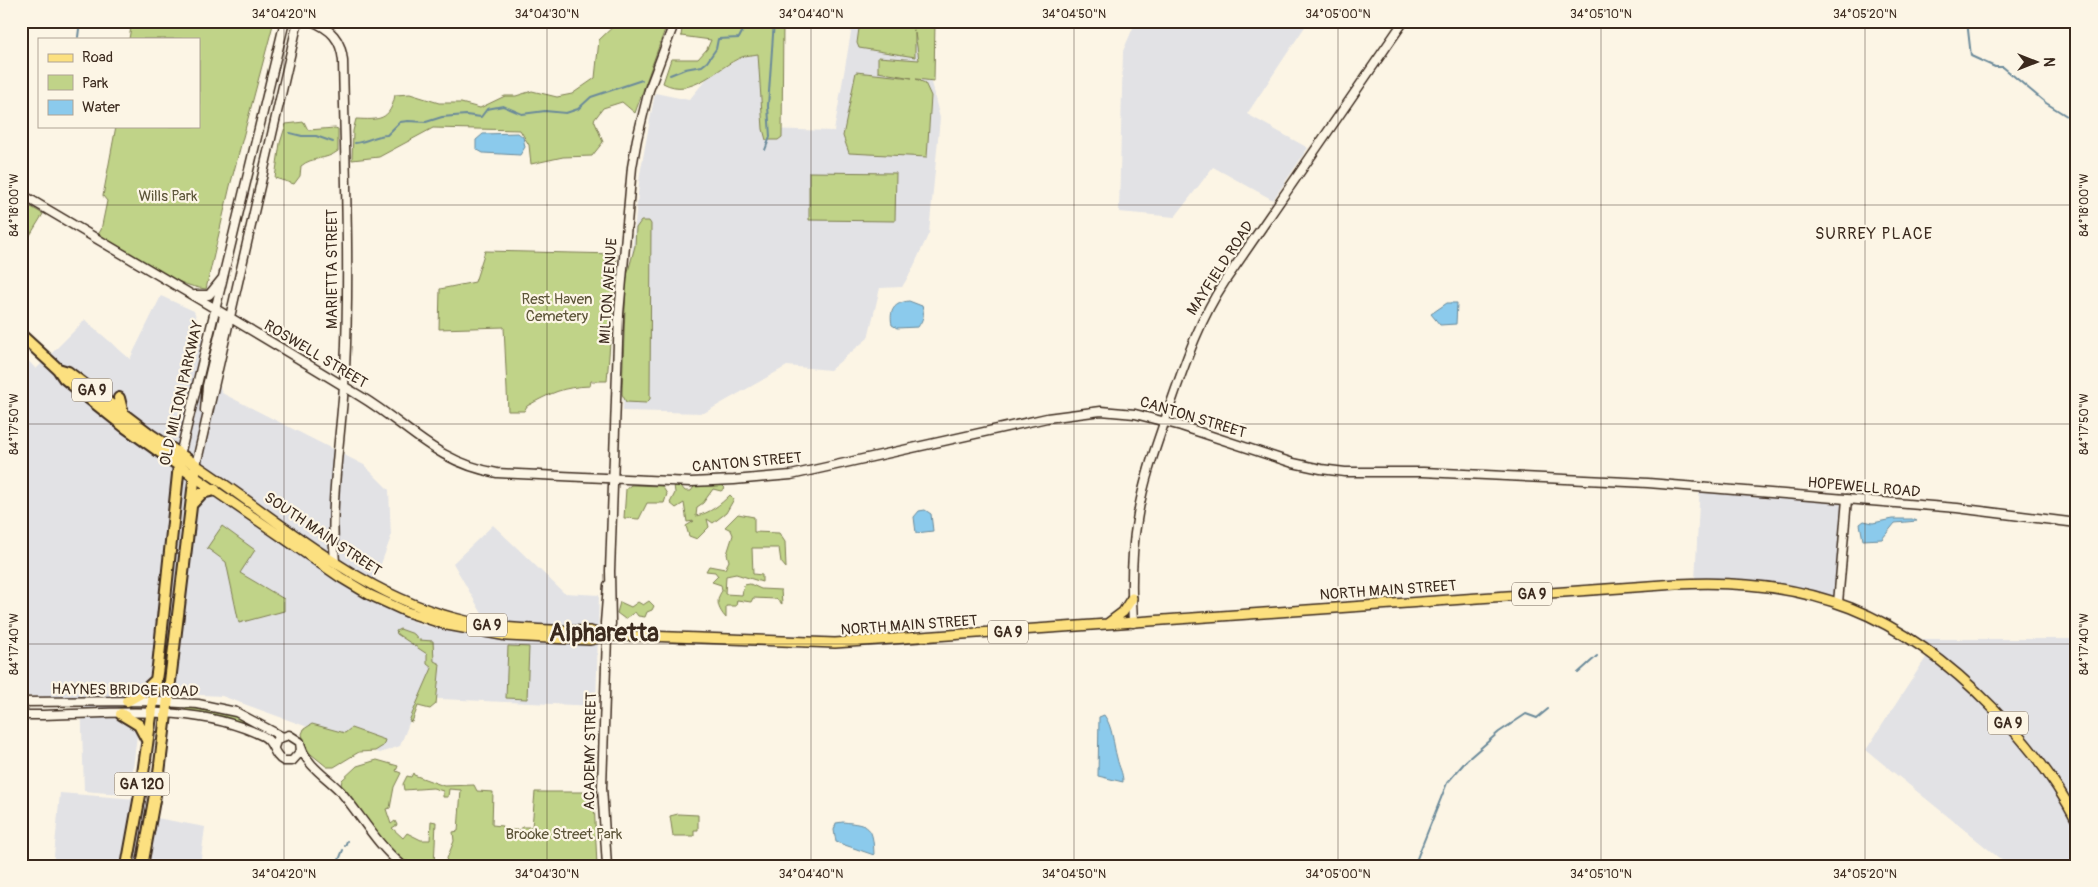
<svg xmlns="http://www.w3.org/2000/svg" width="2098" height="887" font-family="Pangolin,sans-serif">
<rect width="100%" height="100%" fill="#fcf5e5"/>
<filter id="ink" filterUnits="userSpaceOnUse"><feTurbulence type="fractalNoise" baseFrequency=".02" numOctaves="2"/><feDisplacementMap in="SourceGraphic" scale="10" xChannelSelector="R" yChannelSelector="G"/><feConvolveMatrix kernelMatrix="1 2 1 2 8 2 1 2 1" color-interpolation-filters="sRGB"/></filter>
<g filter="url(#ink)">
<path fill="#e2e2e5" d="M853,21H912L920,39L940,118L929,233L911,272L902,287L880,288L868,338L830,370L787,366L704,413L623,411L626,312L640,174L655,93L689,100L708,77L742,57L758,54L763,129L834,131Z
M1136,21H1303L1306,25L1247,114L1308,148L1273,200L1213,167L1175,217L1119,212L1123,51Z
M161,296L194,311L222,393L364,465L389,490L391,537L368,599L422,625L497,640L453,563L493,525L564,593L599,595L596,706L419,698L400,746L380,753L222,696L142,692L130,795L84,791L81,697L21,696V353L36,369L85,320L130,359Z
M1700,484L1845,500L1837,603L1799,591L1695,581Z
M1911,639H2077V866H2005L2004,862L1866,750L1929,653Z
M60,793L149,800L146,816L205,827L200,866H53Z"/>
<path fill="#c0d388" stroke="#7e7e53" d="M132,21H274L230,186L206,289C174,286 125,252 97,236L101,230L107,201L103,196L116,126H199V39H129Z
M619,21H668L635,113L622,102L603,108L594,120L603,142L592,156L563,157L531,164L529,145L520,130L433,128L379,157L352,160L353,131L356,119C379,120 390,121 395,95L410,94L439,103H461L480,108L505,96H516L532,91L557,97L572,94L595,78L599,40Z
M683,21H783L782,137L778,140H766L763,129L758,54C753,55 747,55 742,57C717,67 692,99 663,83L671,59H698L707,49L711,40L681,36Z
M860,21H910L914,31L912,21H935L934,81L916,79L925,83L931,96L927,157L849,153L843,136L856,72L912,78L878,72V57L919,60L915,33V57L859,48L857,43Z
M304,122L308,130L335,128L338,129V151C325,161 313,156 301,166L300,176L294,184L275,178L280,143L286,124Z
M809,172L896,173L895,221L809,220Z
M21,201L43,214L21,250Z
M641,221H649L651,224L650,399L646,403L626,402L622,394L626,279L635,246L636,228Z
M485,251L617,254L607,381H591L590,386C562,387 551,393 527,406L524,411H508L504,327L439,329L440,289L475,282Z
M696,484H708L710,486L721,484L725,488L721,491L713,489L703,503L697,507L696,516C710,513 720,505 730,495L734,499L726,513L713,523L707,519L709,527L697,539L689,536L686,526L694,521L687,522L684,503L676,508L670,503L675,493L674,485H680L685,491H691Z
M631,485L662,486L667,494L664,503H647L639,519L624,518L626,489Z
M738,514L754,517V532L779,533L785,542L786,568L781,562L779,548H752L753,574L762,575V582L736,574L726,576L725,594L742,595L744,585L750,584L761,589L781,590L782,604L776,599L753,598L751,602L737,600L736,606H726V618C718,609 715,600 722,591L721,585L712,582L718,576L715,572L706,571L709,566L725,569L729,561L727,554L733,535L731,530L725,527Z
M222,526L255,550L240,573L284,599V611L239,623L226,562L207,548Z
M649,601L654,606L652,610L647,612L645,617L638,616L635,612L625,619L617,613L620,602L631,607L638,602L643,605Z
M400,629L414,634L419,640L433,641L434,661L440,664L436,704L430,709L418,706L412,722L409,721L432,668L427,664V654L397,634L396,631Z
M508,646L529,647L527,699L506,698Z
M184,707L234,714L274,736V740L267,735L184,712L182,711Z
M312,724L345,733L351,728L385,740L383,746L375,751L359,752L334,767H327L306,750L302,734L304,729Z
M377,760L398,766L396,771L401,773L394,787L390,808L386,809L391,824L395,821L397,825L392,828L403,838L407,833L421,840H430L431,821L436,822L434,866H415L408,861H405C379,839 361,812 341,785L342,780L357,766Z
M413,773L414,775L444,786L474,785L477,791L493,792L492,825L502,826L503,830H522V827H532L535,792H586L594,799L597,866H444L454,841L453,832L458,831L461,790L449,789L448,797H443V791L433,788L404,790L403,784L407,776L411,777Z
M678,814L698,815V830H694V836H673L670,816Z"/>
<path fill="#8bcaec" stroke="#6b8a9a" d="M518,133L523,137L525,147L520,155L483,153L476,149V140L483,134Z
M909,301L922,306C925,314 923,320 918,327L897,328L892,325C889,310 894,303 909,301Z
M1447,303H1457L1456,324L1440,325L1431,314Z
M925,510L931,514L933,531L916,533L914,517L919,511Z
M1892,519H1912L1917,521L1895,523L1882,539L1863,540L1860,524L1864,521L1873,523Z
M1104,715C1113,727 1113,744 1117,758C1119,768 1123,772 1123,782L1098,776L1099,717Z
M843,822C870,825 873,826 874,855L836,842L834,830L836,823Z"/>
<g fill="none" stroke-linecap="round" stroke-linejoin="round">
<path stroke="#6b8a9a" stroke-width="2" d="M1967,21L1971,56L1995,67H2003L2046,103L2070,118L2077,117
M78,37L80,21
M670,75L685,69L702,66L707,62L716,49L718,39L739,38L748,21
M290,133L302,136H316L333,142
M355,143C367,142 376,135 387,135L400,122L408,121L426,122L442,117L466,115L481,117L487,109L503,106L522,114L545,111L566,113L578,109L591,97L642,80
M765,150L770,137L768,106L774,21
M1578,673L1597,656
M345,846L347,841
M339,860L343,850
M865,864V866
M337,866V864
M1414,866L1447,783L1467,760L1499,732L1526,714L1537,718L1548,709"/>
<g stroke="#3b2a1e" stroke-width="11">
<path id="secondary" d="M311,21C331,29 341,39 343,61C345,163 350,267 345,369C342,434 329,497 335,562
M21,194C134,261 248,327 360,396C410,426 435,462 497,473L691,482L734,480L791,475L1047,418L1101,411L1135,414L1181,426L1293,463L1321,469L1345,472H1423L1648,483L1957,508L2077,523
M195,295H209L222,279
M205,410L207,386L224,315
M180,455L285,21
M196,465L298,21
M1838,603L1847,499
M1133,623C1131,588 1131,554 1137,520C1143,480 1158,441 1171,403C1186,360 1200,319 1225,281L1404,21
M607,636L611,624L610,571L619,314L632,167L637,139L649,90L675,21
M21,702L145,701L198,704L236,712L281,736
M21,715C101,716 189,700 263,736C275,742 272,755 284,761H292L301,751L300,742L289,735L277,739L274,747
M301,747C307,766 328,778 341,792C362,817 377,845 403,866
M607,866L602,787L607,636L605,623L608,585"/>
</g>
<g stroke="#3b2a1e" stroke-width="12">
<path id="primary" d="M196,465C283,522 362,598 466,621C507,630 549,630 590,631L604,635
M195,477L340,577L370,595L407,612L447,625L507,636L590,640L607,636H645L835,643L1677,584C1810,577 1901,613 1994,709C2027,743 2055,778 2077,821
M1107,624L1123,612L1132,598"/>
</g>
<g stroke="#3b2a1e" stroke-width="14">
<path id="highway" d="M21,335L58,369L64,378L86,396L125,427L195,477
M58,369L68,372L151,435L196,465L159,773L142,866
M119,398L123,414
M192,504L202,493L215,490
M127,701L143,692L156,680
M121,714L139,725L147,740
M127,866L140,795L158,666L180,455"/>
</g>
<use href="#secondary" stroke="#fcf5e5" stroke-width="8"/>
<use href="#primary" stroke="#fce080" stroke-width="9"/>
<use href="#highway" stroke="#fce080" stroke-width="10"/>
</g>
</g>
<path fill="none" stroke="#3b2a1e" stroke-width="1" stroke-opacity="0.45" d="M284,21V866M547,21V866M811,21V866M1074,21V866M1338,21V866M1601,21V866M1865,21V866M21,205H2077M21,424H2077M21,644H2077M21,863H2077"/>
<g text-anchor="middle" stroke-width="4.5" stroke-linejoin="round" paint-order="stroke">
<g fill="#fcf5e5" stroke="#75675a" stroke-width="1">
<rect x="72" y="378.5" width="40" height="23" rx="4"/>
<rect x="1512" y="582.5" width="40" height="23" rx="4"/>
<rect x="467" y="613.5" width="40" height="23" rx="4"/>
<rect x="988" y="620.5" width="40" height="23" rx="4"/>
<rect x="1988" y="711.5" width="40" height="23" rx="4"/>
<rect x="114.5" y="772.5" width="55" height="23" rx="4"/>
</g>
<g font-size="14" font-weight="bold" fill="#3b2a1e">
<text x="92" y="395">GA 9</text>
<text x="1532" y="599">GA 9</text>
<text x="487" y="630">GA 9</text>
<text x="1008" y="637">GA 9</text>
<text x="2008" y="728">GA 9</text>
<text x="142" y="789">GA 120</text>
</g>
<g font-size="15" fill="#5c5438" stroke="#fcf5e5">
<text x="168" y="201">Wills Park</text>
<text x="557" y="304">Rest Haven<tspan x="557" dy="17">Cemetery</tspan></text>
<text x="564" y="839">Brooke Street Park</text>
</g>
<g font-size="15" fill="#3b2a1e" stroke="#fcf5e5">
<text transform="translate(1220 268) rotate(-57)" y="5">MAYFIELD ROAD</text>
<text transform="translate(332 269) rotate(-90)" y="5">MARIETTA STREET</text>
<text transform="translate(608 291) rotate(-86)" y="5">MILTON AVENUE</text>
<text transform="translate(316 354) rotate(31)" y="5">ROSWELL STREET</text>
<text transform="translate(181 393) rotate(-77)" y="5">OLD MILTON PARKWAY</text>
<text transform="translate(1193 417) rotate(17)" y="5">CANTON STREET</text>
<text transform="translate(747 462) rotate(-5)" y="5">CANTON STREET</text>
<text transform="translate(1864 487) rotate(5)" y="5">HOPEWELL ROAD</text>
<text transform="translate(323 534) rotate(34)" y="5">SOUTH MAIN STREET</text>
<text transform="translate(1388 590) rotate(-4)" y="5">NORTH MAIN STREET</text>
<text transform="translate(909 625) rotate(-4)" y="5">NORTH MAIN STREET</text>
<text transform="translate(125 690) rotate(1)" y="5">HAYNES BRIDGE ROAD</text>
<text transform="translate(590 751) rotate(-89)" y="5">ACADEMY STREET</text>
</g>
<g font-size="16" letter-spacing="1" fill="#3b2a1e" stroke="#fcf5e5">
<text x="1874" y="239">SURREY PLACE</text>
</g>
<g font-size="25" font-weight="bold" fill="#3b2a1e" stroke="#fcf5e5">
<text x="604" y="641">Alpharetta</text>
</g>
</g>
<rect width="2098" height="887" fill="none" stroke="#fcf5e5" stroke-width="55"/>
<rect x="38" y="38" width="162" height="90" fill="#fcf5e5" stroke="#afa495"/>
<rect x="48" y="54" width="25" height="8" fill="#fce080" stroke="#afa495"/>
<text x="82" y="62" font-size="15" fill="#3b2a1e">Road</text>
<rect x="48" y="75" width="25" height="15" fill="#c0d388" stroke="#afa495"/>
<text x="82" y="88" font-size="15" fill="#3b2a1e">Park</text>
<rect x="48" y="100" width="25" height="15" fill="#8bcaec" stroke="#afa495"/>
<text x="82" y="112" font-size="15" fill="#3b2a1e">Water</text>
<g transform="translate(2036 62) rotate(90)" stroke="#fcf5e5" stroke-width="4" paint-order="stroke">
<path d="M0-4L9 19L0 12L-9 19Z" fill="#3b2a1e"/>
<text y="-8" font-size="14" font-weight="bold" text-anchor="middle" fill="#3b2a1e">N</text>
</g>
<rect x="28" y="28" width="2042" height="832" fill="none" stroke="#3b2a1e" stroke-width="2"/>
<g font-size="12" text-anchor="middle" fill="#3b2a1e">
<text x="284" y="18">34°04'20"N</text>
<text x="547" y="18">34°04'30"N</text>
<text x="811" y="18">34°04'40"N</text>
<text x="1074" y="18">34°04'50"N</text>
<text x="1338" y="18">34°05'00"N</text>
<text x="1601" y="18">34°05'10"N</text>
<text x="1865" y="18">34°05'20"N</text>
<text transform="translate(2084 205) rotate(-90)" y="4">84°18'00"W</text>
<text transform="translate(14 205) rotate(-90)" y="4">84°18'00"W</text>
<text transform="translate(2084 424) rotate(-90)" y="4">84°17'50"W</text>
<text transform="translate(14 424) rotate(-90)" y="4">84°17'50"W</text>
<text transform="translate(2084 644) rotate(-90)" y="4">84°17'40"W</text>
<text transform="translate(14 644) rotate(-90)" y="4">84°17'40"W</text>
<text x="284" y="878">34°04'20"N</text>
<text x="547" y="878">34°04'30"N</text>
<text x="811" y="878">34°04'40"N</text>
<text x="1074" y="878">34°04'50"N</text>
<text x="1338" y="878">34°05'00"N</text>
<text x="1601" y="878">34°05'10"N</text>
<text x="1865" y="878">34°05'20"N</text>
</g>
</svg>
